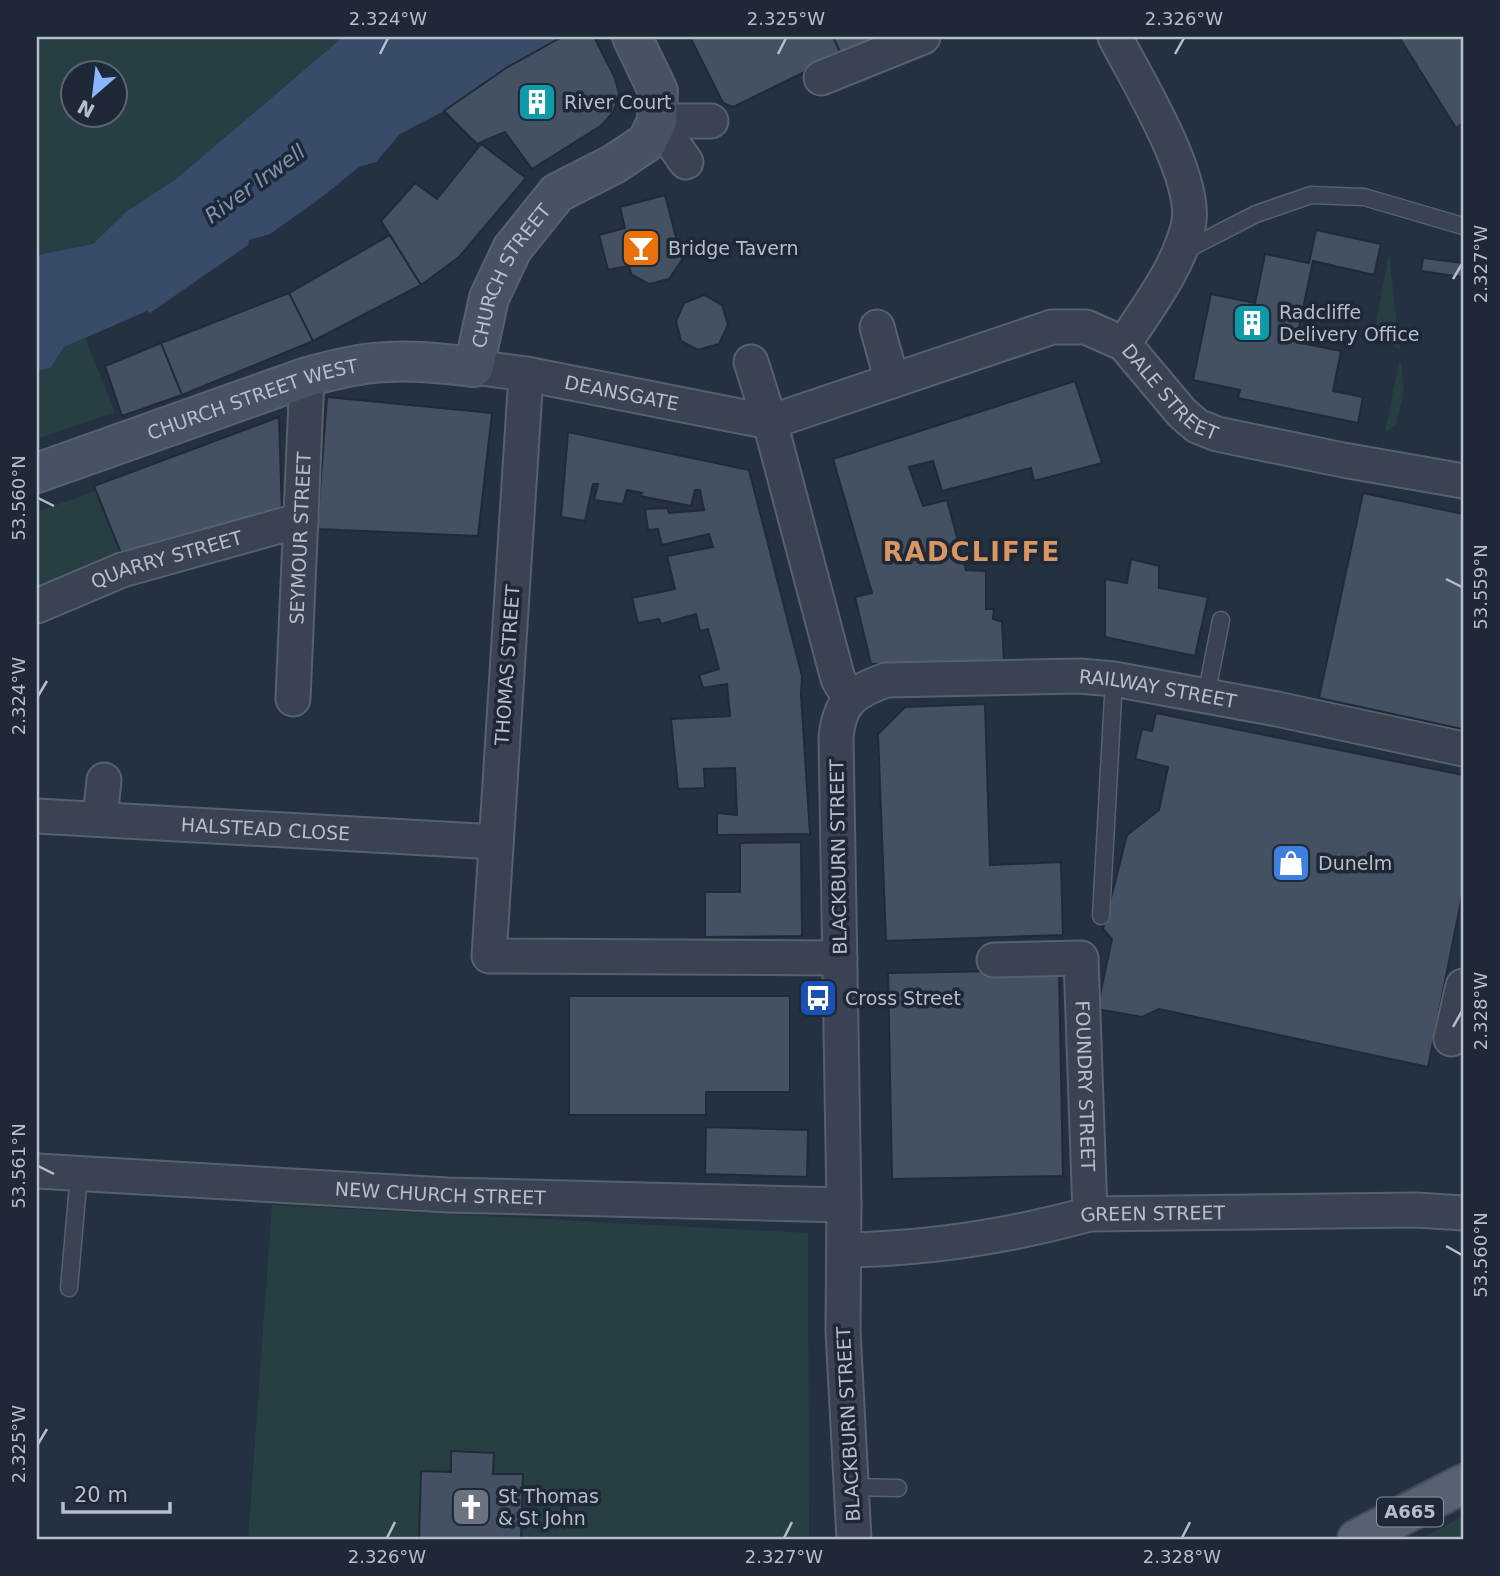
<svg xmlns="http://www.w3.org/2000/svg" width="1500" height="1576" font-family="'DejaVu Sans',sans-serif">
<rect width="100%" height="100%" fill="#243141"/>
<path fill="#273f42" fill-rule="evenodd" d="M37,37H343L175,180L127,211L93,244L37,255ZM74,74H116V116H74Z
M1389,254L1400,350L1380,337L1375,327Z
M85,338L115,412L37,439V371L50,368L64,347Z
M1399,361L1401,362L1404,387L1397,424L1385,433Z
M98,490L123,558L37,590V512Z
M272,1205L808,1233L809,1539H248Z
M1463,1516V1539H1421Z"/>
<path fill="#384c69" d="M343,37H562L506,68L444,111L400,134L376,162L359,167L322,197L270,234L249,240L248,245L150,313L147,311L64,347L50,368L37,371V255L93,244L127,211L175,180Z"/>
<path fill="#435163" stroke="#202a38" stroke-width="2" d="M562,37H594L614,76L619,93L614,111L602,125L532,169L505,132L477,144L444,111L506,68Z
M690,37H833L841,54L733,107L723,103Z
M833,37H878L841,54Z
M1399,37H1463V123L1456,128Z
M481,144L526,178L459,257L421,285L381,221L415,183L437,199Z
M665,195L682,260L669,279L649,284L631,274L629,266L608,270L599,235L625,228L620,207Z
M1316,230L1381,244L1374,275L1313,261L1296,342L1341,351L1333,391L1363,397L1358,423L1238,398L1240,390L1193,380L1211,294L1255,303L1265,254L1309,263Z
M390,235L421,285L313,341L289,293Z
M1423,258L1463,263L1462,277L1421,271Z
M289,293L313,341L182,395L161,343Z
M704,295L722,305L728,325L719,344L698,350L681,341L676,321L684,303Z
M161,343L182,395L122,416L105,366Z
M1075,381L1102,463L1034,481L1031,468L942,491L933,461L909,467L923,506L947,500L966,570L986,571V609H994L993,619L1002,622L1004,661L871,664L855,597L872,593L833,459Z
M327,397L492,413L478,536L317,529Z
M279,417L282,513L123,558L94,486Z
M568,432L749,470L802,676L801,695L810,834L717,835V813L737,815L735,768L704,769L705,788L678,789L671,719L730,716L727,684L703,688L699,675L719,669L708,629L700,631L696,614L661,624L659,619L638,623L632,598L675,589L667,556L713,547L709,534L662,545L658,529L648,530L645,509L667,508L669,513L704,510L700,490H695L691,506L640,496L642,493L627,490L623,504L594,500L598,484H593L585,521L561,517Z
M1363,493L1463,514L1462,729L1319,698Z
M1131,559L1159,566V588L1208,597L1195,656L1105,637V579L1127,583Z
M985,704L990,865L1061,862L1063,935L886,941L878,734L905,707Z
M1156,713L1463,775V891L1428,1067L1159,1009L1142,1017L1097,1009L1112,939L1103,929L1127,835L1159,810L1168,767L1135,759L1142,729L1152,731Z
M801,842L802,936L705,937V892H740V843Z
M1059,970L1063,1176L892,1179L888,973Z
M569,996H790V1092H706V1115H569Z
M706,1127L808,1130L807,1177L705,1174Z
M451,1451L494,1453L493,1474H523L521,1539H419L421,1471L451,1472Z"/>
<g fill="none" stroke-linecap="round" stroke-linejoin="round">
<g stroke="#57616e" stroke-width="19">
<path id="lane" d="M1184,251L1256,214L1311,195L1364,197L1463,226
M1206,696L1221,620
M1101,916L1114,679
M69,1288L79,1174
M851,1487L898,1488"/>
</g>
<g stroke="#57616e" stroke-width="37">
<g id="street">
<path d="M1115,37C1137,80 1200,181 1188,227C1177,270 1147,308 1124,344"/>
<path d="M821,78L923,37"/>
<path d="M657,121H711"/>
<path d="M657,121L686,162"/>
<path d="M877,327L892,381"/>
<path d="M751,362L770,422L838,679L850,699"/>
<path id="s1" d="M474,367L526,374L770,422L1052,327H1086L1124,344L1182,413L1197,426L1217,434L1343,460L1463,481"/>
<path d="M526,374L489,956L840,958"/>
<path id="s2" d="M37,606L122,570L301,520"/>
<path id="s3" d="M293,699L307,377"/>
<path id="s4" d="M37,816L496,842"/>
<path d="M100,819L104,780"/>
<path id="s5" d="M994,960L1081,958L1090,1214"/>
<path d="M1451,1039L1463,986"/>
<path id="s6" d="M37,1171L447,1195L844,1205"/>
<path id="s7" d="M844,1250C926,1249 1010,1236 1090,1214L1416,1210L1463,1213"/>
<path id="s8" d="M854,1539L843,1331L844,1205L836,738C839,701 854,692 886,680L1079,676L1114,679L1277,709L1463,749"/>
</g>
</g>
<g stroke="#57616e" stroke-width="42">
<g id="secondary">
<path id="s9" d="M37,473L307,377C333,370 360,363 387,362C416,360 446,364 474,367L489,298L512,249L557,193L614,164L647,142L657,121L658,91L632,37"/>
</g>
</g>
<g stroke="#424c5a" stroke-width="42">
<path id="primary" d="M1357,1539L1463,1484"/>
</g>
<use href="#lane" stroke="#394351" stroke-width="16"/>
<use href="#street" stroke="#394351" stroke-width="33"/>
<use href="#secondary" stroke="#475264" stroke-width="38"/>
<use href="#primary" stroke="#576271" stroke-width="38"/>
</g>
<path fill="none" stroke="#b5becb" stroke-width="2.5" d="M380,54L388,38M778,54L786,38M1175,54L1184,38M1453,279L1462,264M38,498L54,506M1446,579L1462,587M38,696L47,681M1453,1027L1462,1011M38,1166L54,1174M1446,1246L1462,1255M38,1444L47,1429M387,1538L395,1522M784,1538L792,1522M1182,1538L1190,1522"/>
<defs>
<g id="building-square" transform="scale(2.0125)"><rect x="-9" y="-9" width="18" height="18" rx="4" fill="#0f9aa8" stroke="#1e2836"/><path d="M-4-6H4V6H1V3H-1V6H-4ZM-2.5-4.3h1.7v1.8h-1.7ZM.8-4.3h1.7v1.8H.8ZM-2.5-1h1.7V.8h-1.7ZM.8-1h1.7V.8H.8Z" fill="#fff"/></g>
<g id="bar-square" transform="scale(2.0125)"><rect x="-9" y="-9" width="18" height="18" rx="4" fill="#e8710a" stroke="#1e2836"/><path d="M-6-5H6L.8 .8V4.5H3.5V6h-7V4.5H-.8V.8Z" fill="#fff"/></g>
<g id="shop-square" transform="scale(2.0125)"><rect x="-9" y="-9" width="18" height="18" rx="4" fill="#3f7fe0" stroke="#1e2836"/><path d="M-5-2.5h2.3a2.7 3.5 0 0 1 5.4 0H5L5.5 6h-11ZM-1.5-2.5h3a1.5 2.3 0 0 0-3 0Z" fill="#fff"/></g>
<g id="bus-square" transform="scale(2.0125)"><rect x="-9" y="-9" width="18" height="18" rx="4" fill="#1a4fb4" stroke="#1e2836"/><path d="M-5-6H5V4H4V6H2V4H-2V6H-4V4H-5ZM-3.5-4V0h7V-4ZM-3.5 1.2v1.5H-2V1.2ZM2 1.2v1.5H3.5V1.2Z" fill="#fff"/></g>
<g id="church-square" transform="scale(2.0125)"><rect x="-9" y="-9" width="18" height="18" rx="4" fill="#6b7280" stroke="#1e2836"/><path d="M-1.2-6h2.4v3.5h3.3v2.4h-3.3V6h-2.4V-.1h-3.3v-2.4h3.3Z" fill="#fff"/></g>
</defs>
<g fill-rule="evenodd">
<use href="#building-square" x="537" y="102"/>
<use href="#bar-square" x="641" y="248"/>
<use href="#building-square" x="1252" y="323"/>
<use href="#shop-square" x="1291" y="863"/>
<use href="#bus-square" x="818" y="998"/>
<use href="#church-square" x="471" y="1507"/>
</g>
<g text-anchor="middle" stroke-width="7" stroke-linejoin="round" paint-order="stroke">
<rect fill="#1e2836" stroke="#88919e" stroke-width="2" x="1377" y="1497.5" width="66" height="29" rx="5"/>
<g font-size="18" font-weight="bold" fill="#b5becb">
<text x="1410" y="1518">A665</text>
</g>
<g font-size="19" fill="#b5becb" stroke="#1e2836" text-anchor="start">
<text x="564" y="109">River Court</text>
<text x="668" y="255">Bridge Tavern</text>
<text x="1279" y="319">Radcliffe<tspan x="1279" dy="22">Delivery Office</tspan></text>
<text x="1318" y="870">Dunelm</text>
<text x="845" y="1005">Cross Street</text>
<text x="498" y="1503">St Thomas<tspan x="498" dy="22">&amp; St John</tspan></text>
</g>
<g font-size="19" fill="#b5becb" stroke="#1e2836">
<text dy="7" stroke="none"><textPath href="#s9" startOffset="555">CHURCH STREET</textPath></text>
<text dy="7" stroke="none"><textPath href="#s1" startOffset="742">DALE STREET</textPath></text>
<text dy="7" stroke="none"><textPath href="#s1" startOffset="150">DEANSGATE</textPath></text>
<text dy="7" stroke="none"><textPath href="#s9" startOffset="228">CHURCH STREET WEST</textPath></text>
<text dy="7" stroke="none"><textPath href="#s3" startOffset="161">SEYMOUR STREET</textPath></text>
<text dy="7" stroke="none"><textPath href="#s2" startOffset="138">QUARRY STREET</textPath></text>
<text transform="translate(507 665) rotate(-86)" y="7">THOMAS STREET</text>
<text dy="7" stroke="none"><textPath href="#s8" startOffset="1157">RAILWAY STREET</textPath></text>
<text dy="7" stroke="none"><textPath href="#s4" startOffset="229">HALSTEAD CLOSE</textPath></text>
<text transform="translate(838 857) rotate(-91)" y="7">BLACKBURN STREET</text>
<text dy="7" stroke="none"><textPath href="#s5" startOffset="215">FOUNDRY STREET</textPath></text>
<text dy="7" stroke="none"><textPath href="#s6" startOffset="404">NEW CHURCH STREET</textPath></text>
<text dy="7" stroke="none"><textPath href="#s7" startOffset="312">GREEN STREET</textPath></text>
<text transform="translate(848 1424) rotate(-93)" y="7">BLACKBURN STREET</text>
</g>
<g font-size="21" font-style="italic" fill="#7c94b3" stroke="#1e2836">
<text transform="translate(255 184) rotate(-36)" y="7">River Irwell</text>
</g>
<g font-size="26" font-weight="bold" letter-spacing="2" fill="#d99662" stroke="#1e2836">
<text x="972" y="561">RADCLIFFE</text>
</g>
</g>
<rect width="1500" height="1576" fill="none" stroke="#1e2836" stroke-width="77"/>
<g transform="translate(94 94) rotate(208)"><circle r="33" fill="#1e2836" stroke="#5a6472" stroke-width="2"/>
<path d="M0-5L12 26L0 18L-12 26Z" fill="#8ab6fb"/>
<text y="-10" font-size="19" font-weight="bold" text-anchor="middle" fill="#b5becb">N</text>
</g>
<path d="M63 1502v10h107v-10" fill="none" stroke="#b5becb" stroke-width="3.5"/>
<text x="74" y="1502" font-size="21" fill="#b5becb" stroke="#1e2836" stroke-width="5" paint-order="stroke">20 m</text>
<rect x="38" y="38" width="1424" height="1500" fill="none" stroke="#b5becb" stroke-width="2.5"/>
<g font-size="18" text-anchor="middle" fill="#b5becb">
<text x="388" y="25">2.324°W</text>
<text x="786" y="25">2.325°W</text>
<text x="1184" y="25">2.326°W</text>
<text transform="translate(1481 264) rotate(-90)" y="6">2.327°W</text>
<text transform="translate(19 498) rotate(-90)" y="6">53.560°N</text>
<text transform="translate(1481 587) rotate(-90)" y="6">53.559°N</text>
<text transform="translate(19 696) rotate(-90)" y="6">2.324°W</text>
<text transform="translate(1481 1011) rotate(-90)" y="6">2.328°W</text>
<text transform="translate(19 1166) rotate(-90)" y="6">53.561°N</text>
<text transform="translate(1481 1255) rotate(-90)" y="6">53.560°N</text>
<text transform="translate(19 1444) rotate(-90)" y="6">2.325°W</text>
<text x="387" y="1563">2.326°W</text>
<text x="784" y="1563">2.327°W</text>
<text x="1182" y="1563">2.328°W</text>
</g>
</svg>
